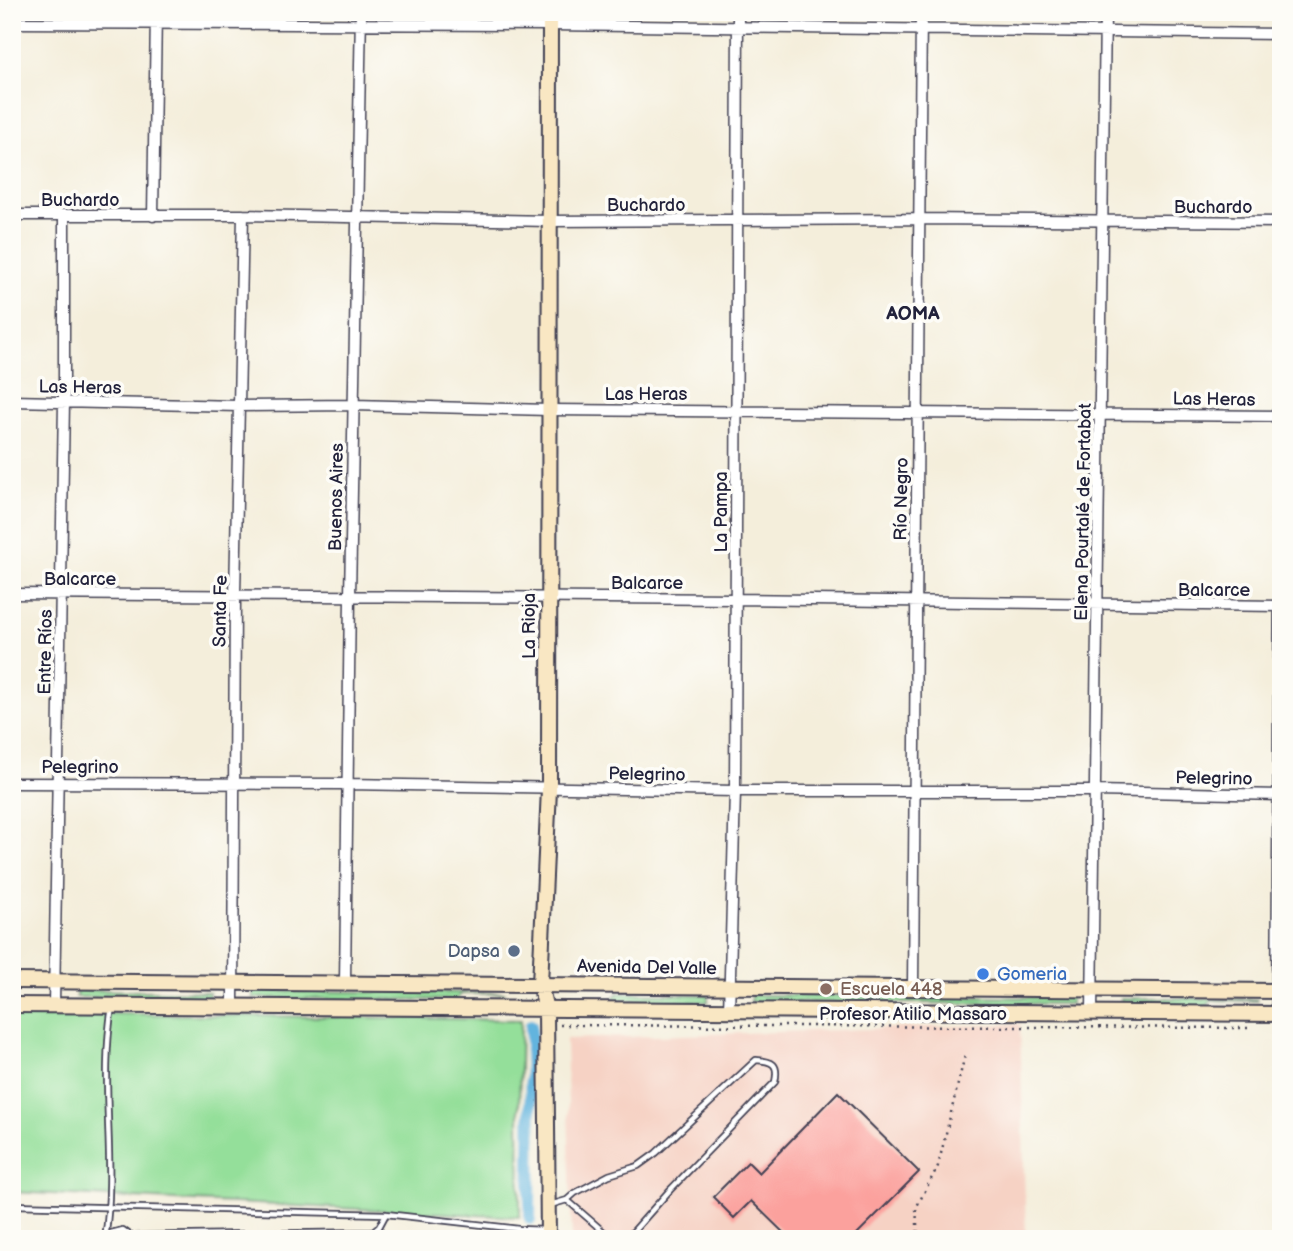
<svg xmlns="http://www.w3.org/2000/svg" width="1293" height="1251" font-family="'Balsamiq Sans',sans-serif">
<rect width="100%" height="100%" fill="#fdfcf7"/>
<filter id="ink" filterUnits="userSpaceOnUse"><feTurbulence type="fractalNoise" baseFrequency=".0143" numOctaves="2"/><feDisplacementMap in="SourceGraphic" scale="14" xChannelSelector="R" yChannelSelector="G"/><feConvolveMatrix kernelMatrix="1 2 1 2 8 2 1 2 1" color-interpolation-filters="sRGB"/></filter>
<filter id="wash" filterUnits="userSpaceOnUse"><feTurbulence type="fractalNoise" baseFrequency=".00686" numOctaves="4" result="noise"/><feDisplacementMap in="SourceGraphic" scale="28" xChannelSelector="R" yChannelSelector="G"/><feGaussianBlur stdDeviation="1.57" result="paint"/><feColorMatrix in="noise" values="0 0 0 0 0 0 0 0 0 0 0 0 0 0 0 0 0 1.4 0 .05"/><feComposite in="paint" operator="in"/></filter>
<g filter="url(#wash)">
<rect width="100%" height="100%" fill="#f4eedb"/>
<path fill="#f6d2c4" d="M1020,1024L1026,1239H572L566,1039Z"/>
<path fill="#94df9a" stroke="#5b806a" stroke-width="2" d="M76,990L209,992V998L76,997Z
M253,991L506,993L461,994L456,1000L253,998Z
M618,993L708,995V1002L568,999H612Z
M751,995L1071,998V1004L751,1002Z
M1121,998L1257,999V1001L1212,1000L1207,1006L1121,1005Z
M12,1012L521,1020L519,1109L520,1217L12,1192Z"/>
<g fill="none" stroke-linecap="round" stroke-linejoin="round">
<path stroke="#62b4de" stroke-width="12" d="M530,1219L531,1025"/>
</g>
<g id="blocks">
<path fill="#fba19d" d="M838,1092L919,1172L852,1239H790L751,1201L734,1218L713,1197L748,1162L759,1173Z"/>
</g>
</g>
<g filter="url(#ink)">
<use href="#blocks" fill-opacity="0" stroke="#424153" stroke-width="2"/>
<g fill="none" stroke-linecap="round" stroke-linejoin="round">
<g stroke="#424153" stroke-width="8">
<path id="lane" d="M567,1200L612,1239
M12,1205L386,1214L519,1229L546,1230
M550,1205L567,1200L575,1193L609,1175L638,1166L656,1153L756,1060C773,1061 779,1064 775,1082L670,1190L632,1233L623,1239
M133,1236L373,1232L379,1227L386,1214
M106,1238L111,1233L123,1230L134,1238
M105,1239C117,1162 99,1084 112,1007"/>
</g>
<g stroke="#424153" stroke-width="13">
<path id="street" d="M12,23L550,25L1281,34
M12,215H243L550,221L921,219L1281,222
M153,216L156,12
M12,401L239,406L354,405L549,410L1281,416
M12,594L736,599L1281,606
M12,783L348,784L735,791H1096L1281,795
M345,982L350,596L361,12
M913,987L921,12
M54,1005L64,402V215
M233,1008L235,595L243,215
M729,1012L735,791L738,12
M1092,1012L1105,12
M1277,1014L1281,397"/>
</g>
<g stroke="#424153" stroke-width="18">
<path id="secondary" d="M12,981L1281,991
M12,1005L1281,1014
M548,1239L546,1010L540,984L549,789L550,12"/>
</g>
<path stroke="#424153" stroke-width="2.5" stroke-dasharray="2 5" stroke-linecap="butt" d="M560,1025L1249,1028
M918,1239L916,1208L938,1166L965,1055"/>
<use href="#lane" stroke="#fff" stroke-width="4.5"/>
<use href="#street" stroke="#fff" stroke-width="10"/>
<use href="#secondary" stroke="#f9e7c3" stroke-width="14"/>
</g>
</g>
<circle fill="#5c6f8a" stroke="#fdfcf7" stroke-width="2.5" cx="514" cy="951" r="7"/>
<circle fill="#3f7fe0" stroke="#fdfcf7" stroke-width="2.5" cx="983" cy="974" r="7"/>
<circle fill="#8d6e63" stroke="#fdfcf7" stroke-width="2.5" cx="826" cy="989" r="7"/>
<g text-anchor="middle" stroke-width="7" stroke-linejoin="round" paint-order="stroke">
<g font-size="18" fill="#22223b" stroke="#fdfcf7">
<text x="80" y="206">Buchardo</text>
<text x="646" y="211">Buchardo</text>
<text x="1213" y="213">Buchardo</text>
<text transform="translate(80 387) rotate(1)" y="6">Las Heras</text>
<text x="646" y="400">Las Heras</text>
<text transform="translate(1214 399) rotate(1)" y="6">Las Heras</text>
<text transform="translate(336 497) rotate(-89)" y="6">Buenos Aires</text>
<text transform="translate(901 499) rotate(-89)" y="6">Río Negro</text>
<text transform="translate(721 512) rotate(-90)" y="6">La Pampa</text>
<text transform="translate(1083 512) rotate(-89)" y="6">Elena Pourtalé de Fortabat</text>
<text x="80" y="585">Balcarce</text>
<text x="647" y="589">Balcarce</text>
<text x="1214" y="596">Balcarce</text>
<text transform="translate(220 611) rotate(-89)" y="6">Santa Fe</text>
<text transform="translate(529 626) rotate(-90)" y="6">La Rioja</text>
<text transform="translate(45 652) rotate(-89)" y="6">Entre Ríos</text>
<text x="80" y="773">Pelegrino</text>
<text transform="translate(647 774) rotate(1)" y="6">Pelegrino</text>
<text transform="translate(1214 778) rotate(1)" y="6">Pelegrino</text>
<text transform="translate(647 967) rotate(1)" y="6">Avenida Del Valle</text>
<text x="913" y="1020">Profesor Atilio Massaro</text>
</g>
<g font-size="18" fill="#4e5e75" stroke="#fdfcf7" text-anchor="end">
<text x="500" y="957">Dapsa</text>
</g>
<g font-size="18" fill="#366cbe" stroke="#fdfcf7" text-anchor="start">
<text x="997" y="980">Gomeria</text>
</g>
<g font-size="18" fill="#785e54" stroke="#fdfcf7" text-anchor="start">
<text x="840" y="995">Escuela 448</text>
</g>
<g font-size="19" font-weight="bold" fill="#22223b" stroke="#fdfcf7">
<text x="913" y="320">AOMA</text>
</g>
</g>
<rect width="1293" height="1251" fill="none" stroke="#fdfcf7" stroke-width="42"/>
</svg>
